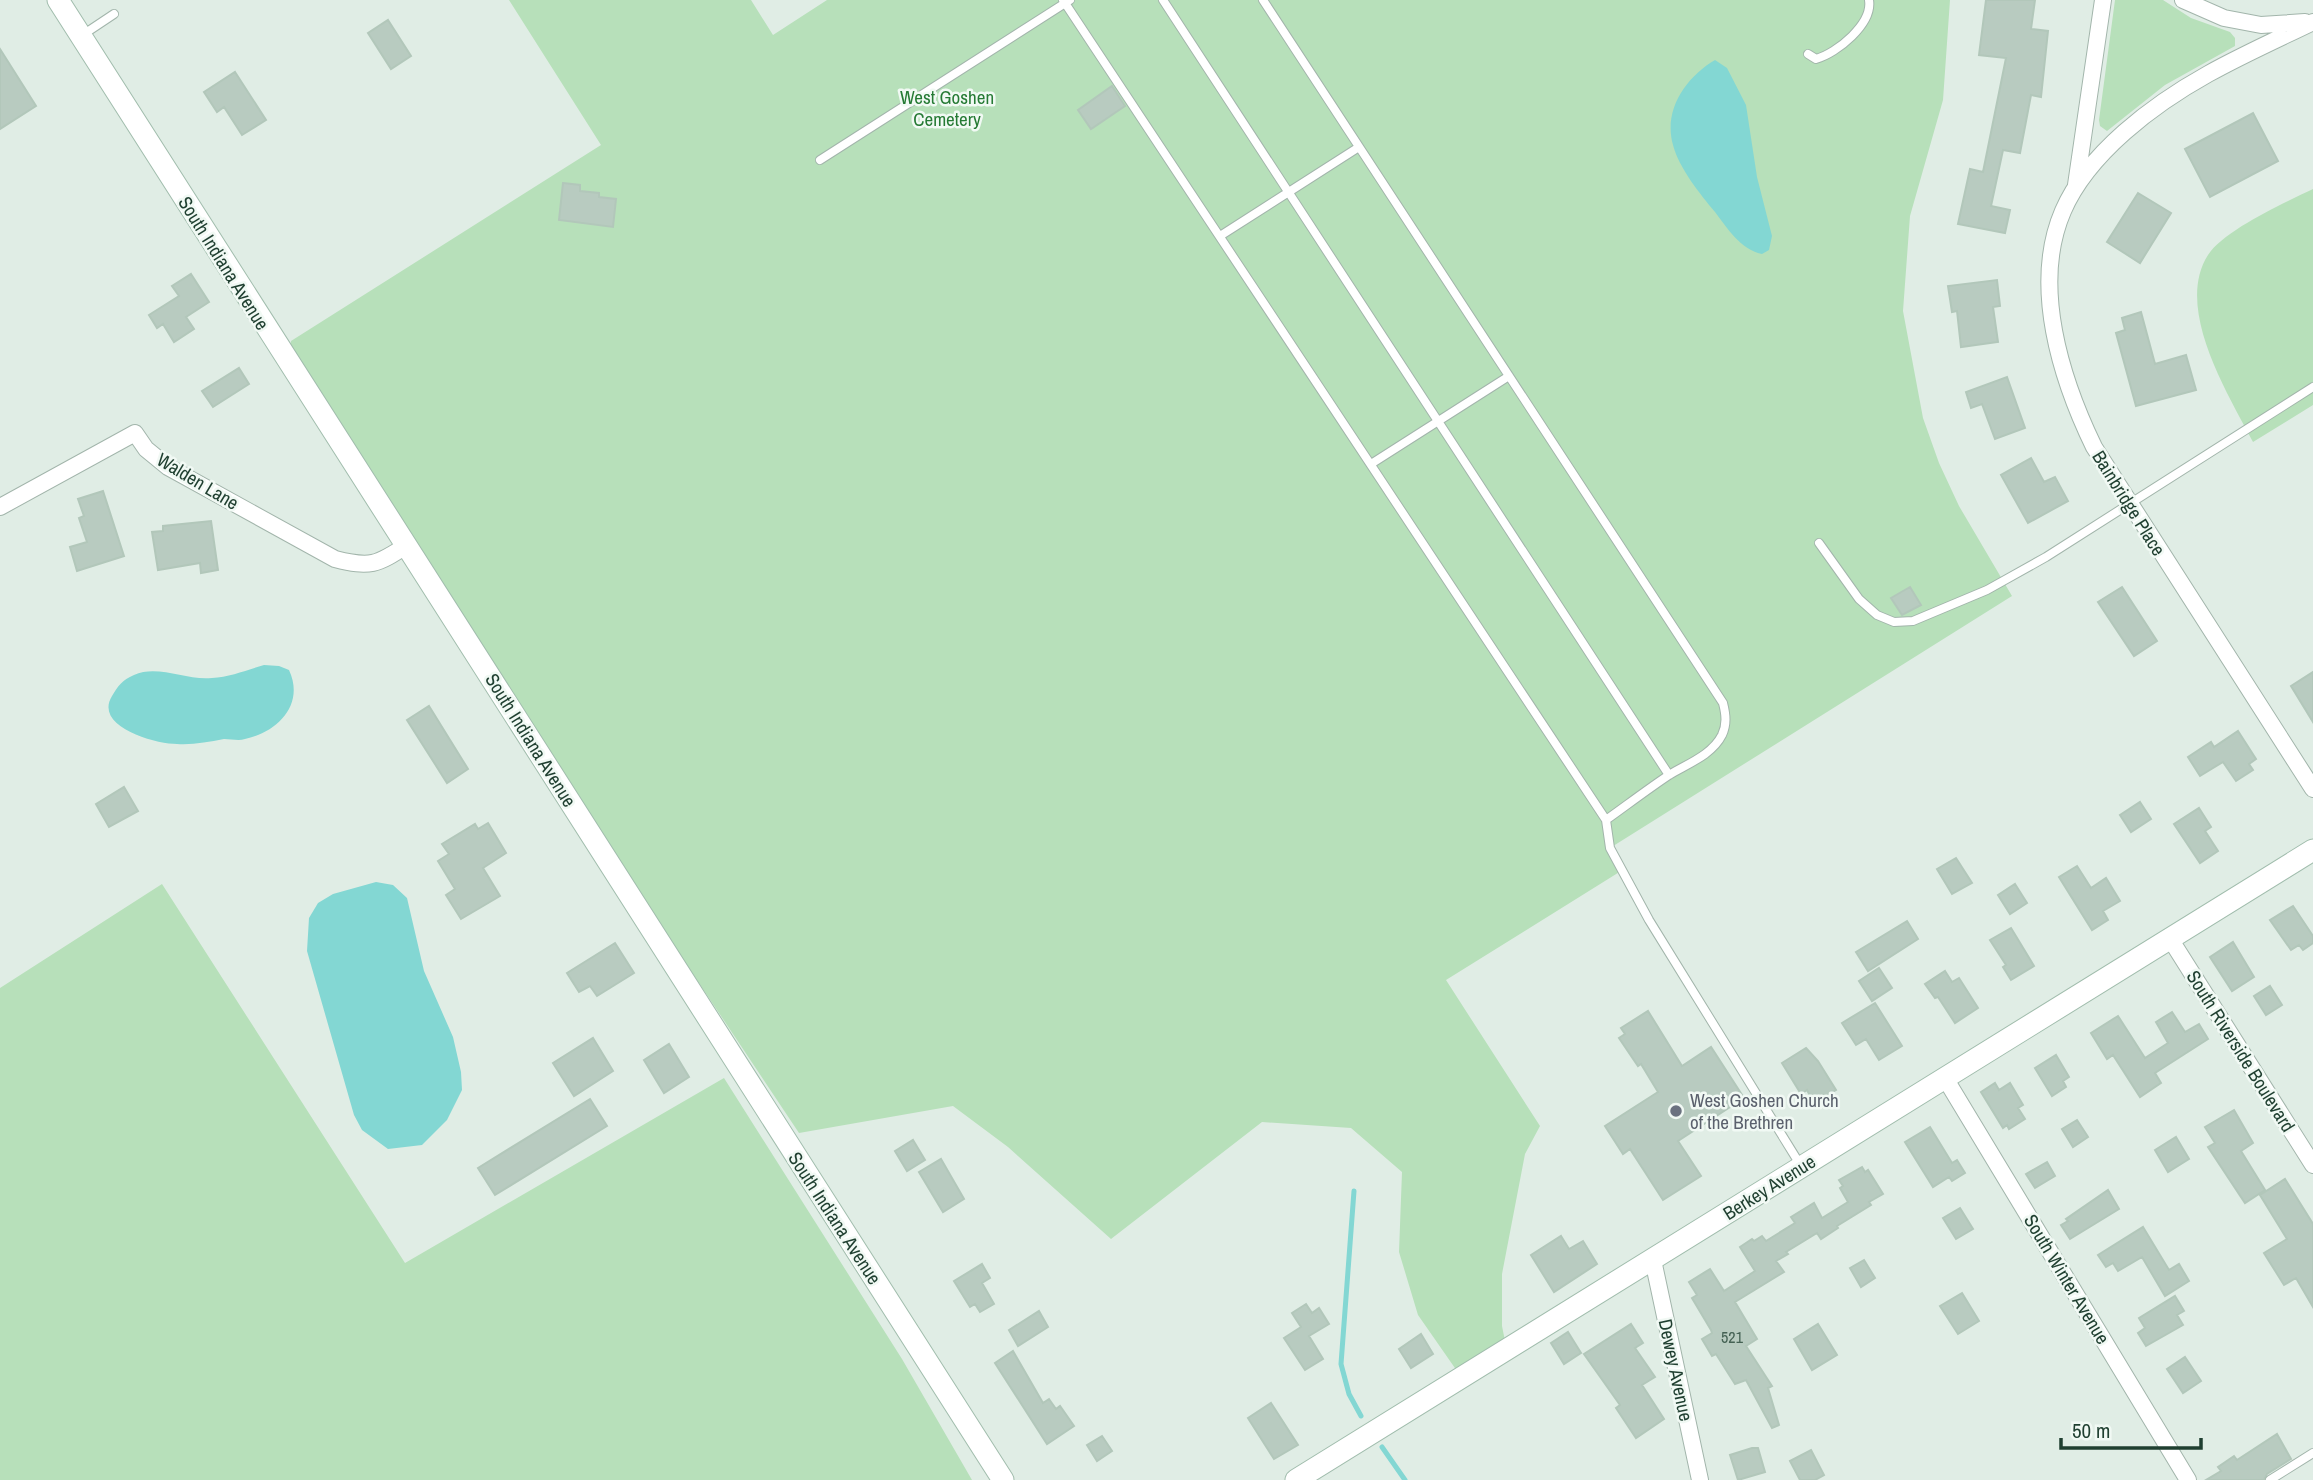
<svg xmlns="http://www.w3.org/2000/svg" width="2313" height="1480" font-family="'Archivo Narrow',sans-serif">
<rect width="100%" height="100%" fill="#e0ede5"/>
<path fill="#b7e0ba" d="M509,0H751L773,35L827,0H1950L1943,100L1910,216L1903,311L1923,418L1939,463L1959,506L2012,596L1610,848L1621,871L1446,980L1540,1126L1525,1154L1502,1274V1326L1505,1341L1457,1371L1418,1315L1399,1252L1402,1172L1351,1128L1262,1122L1111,1239L1008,1147L953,1106L799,1133L407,545L289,364L291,341L601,145Z
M2115,0H2163L2191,18L2230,32L2235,38V46L2165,85L2107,131L2100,126L2099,120Z
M2313,189V405L2253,442C2228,394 2174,308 2208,255C2224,230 2286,202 2313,189Z
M162,884L405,1263L724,1078L902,1359L972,1480H0V988Z"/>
<path fill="#83d7d3" d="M1715,60L1727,68L1746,105L1757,177L1772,236L1769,250L1762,254C1740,249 1728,229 1715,212C1700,194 1679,168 1673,145C1663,110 1686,77 1715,60Z
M264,665L279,666L289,670C305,704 278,732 245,739C239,741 231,739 224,739C208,742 193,745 177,744C156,744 93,727 112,696C118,686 122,680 134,675C158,664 187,681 212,678C230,677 247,670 264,665Z
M376,882L393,885L407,898L424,971L453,1037L461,1072L462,1090L447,1120L422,1145L388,1149L362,1130L354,1115L307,951L309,918L318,903L333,894Z"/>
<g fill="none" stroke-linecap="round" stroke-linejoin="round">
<path stroke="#83d7d3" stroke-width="5" d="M1354,1191L1341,1364L1349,1394L1361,1416
M1382,1447L1405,1480"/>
</g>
<path fill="#b8cbc0" stroke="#b2c7ba" stroke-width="2" d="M1986,0H2035L2031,29L2048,31L2041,97L2031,95L2020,153L2003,150L1991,206L2010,210L2005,233L1958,224L1970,169L1983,172L2006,58L1979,55Z
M388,20L411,56L391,69L368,33Z
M0,49L36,106L0,129Z
M235,72L266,120L242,135L224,107L217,112L204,92Z
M1112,86L1125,106L1091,129L1078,110Z
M2253,113L2278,161L2210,197L2185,149Z
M563,183L580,185V191L599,193V197L616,199L613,227L559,220Z
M2138,193L2171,213L2140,263L2107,242Z
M191,274L209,302L186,317L194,329L174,342L163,324L157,328L149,315L179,296L172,286Z
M1997,280L2000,306L1993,307L1998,342L1961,347L1957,311L1952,312L1948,286Z
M2141,312L2155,364L2186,355L2196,390L2136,406L2116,333L2125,330L2122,318Z
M239,368L249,384L213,407L202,391Z
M2007,377L2025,428L1995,439L1982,404L1971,408L1966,392Z
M2031,458L2044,482L2055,477L2068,501L2028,523L2001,475Z
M103,491L124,556L77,571L70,547L87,542L79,518L84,516L78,499Z
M211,521L218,570L201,573L200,563L158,570L152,532L163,531V526Z
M1910,587L1921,605L1902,615L1891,598Z
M2122,587L2157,641L2134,656L2098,602Z
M2313,672V722L2291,686Z
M429,706L468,769L447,783L407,720Z
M2238,731L2256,759L2249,764L2253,770L2236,781L2223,762L2200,776L2188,757L2211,742L2214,747Z
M124,787L138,811L109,827L96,804Z
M2140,802L2151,819L2131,832L2120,815Z
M2199,808L2211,827L2205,831L2218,851L2200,863L2174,824Z
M488,823L506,853L483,868L500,896L461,919L446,895L455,889L438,861L449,854L442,844L475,824L478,829Z
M1956,858L1972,883L1952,894L1937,869Z
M2077,866L2091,888L2106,878L2120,901L2103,911L2108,920L2092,930L2059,877Z
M2015,884L2027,903L2010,914L1998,895Z
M2293,906L2313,936V943L2303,950L2299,945L2291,950L2270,920Z
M1907,921L1918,939L1868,971L1856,952Z
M2011,928L2034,966L2011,980L2003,967L2006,965L1990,940Z
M2233,942L2254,977L2232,991L2210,957Z
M615,943L634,973L597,996L590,986L579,992L567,973Z
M1879,968L1892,988L1872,1001L1859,981Z
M1945,971L1952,982L1959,978L1978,1008L1955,1023L1938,997L1935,998L1925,984Z
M2270,986L2282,1005L2266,1015L2254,996Z
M1875,1003L1902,1046L1879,1060L1866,1039L1856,1045L1842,1023Z
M1648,1011L1682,1066L1711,1047L1744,1098L1678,1141L1701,1176L1663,1200L1630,1149L1623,1154L1605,1126L1658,1092L1641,1064L1638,1066L1619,1038L1625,1034L1621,1028Z
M2172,1012L2185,1032L2199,1024L2208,1039L2155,1073L2161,1083L2140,1097L2113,1055L2107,1059L2091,1033L2118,1016L2145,1058L2168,1043L2156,1022Z
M593,1038L613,1071L574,1096L553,1063Z
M669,1044L689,1077L664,1093L644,1060Z
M1806,1048L1818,1061L1836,1090L1814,1103L1807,1090L1801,1094L1782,1063Z
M2056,1055L2069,1077L2063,1081L2066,1087L2052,1096L2035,1068Z
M1995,1083L1999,1090L2010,1083L2023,1105L2018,1108L2025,1119L2009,1129L2007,1125L2003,1128L1981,1092Z
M590,1099L607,1126L495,1195L478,1168Z
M2234,1110L2253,1143L2241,1151L2265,1190L2245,1203L2208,1147L2215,1143L2205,1127Z
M2077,1120L2088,1137L2073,1147L2062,1129Z
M1930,1127L1952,1163L1957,1160L1965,1173L1952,1181L1949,1177L1933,1187L1905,1142Z
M2176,1137L2189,1159L2168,1172L2155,1150Z
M913,1140L925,1160L907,1171L895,1151Z
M941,1159L964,1199L943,1212L919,1172Z
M2047,1162L2055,1176L2035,1188L2026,1174Z
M1862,1167L1865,1172L1868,1170L1883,1194L1869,1202L1871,1205L1837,1226L1838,1228L1821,1239L1817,1233L1786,1252L1788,1254L1776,1261L1784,1272L1735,1302L1757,1339L1746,1346L1772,1386L1768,1388L1779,1425L1772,1428L1746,1380L1735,1384L1716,1354L1712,1356L1702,1339L1712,1333L1711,1330L1692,1298L1697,1295L1689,1282L1710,1269L1724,1291L1755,1271L1740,1247L1752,1239L1754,1241L1762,1236L1766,1241L1795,1223L1791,1217L1814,1203L1822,1218L1848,1202L1840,1188L1843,1186L1839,1180Z
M2285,1179L2313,1224V1307L2296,1278L2284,1285L2264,1253L2287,1239L2260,1195Z
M2108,1190L2119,1209L2070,1239L2061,1225L2068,1221L2066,1219Z
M1960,1208L1973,1229L1956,1239L1943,1218Z
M2143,1227L2169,1270L2179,1264L2189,1281L2165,1296L2142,1257L2118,1271L2113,1263L2106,1267L2098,1255Z
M1561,1236L1569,1249L1583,1241L1597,1264L1554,1292L1531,1255Z
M1864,1260L1875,1278L1861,1287L1850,1268Z
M982,1264L990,1278L982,1283L994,1304L980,1312L975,1304L970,1307L954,1281Z
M1962,1293L1979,1321L1958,1334L1940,1306Z
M2175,1296L2184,1311L2177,1315L2183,1325L2146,1346L2138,1333L2145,1328L2139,1318Z
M1306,1304L1312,1313L1319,1308L1329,1324L1309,1336L1323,1359L1305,1370L1284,1338L1301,1327L1292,1313Z
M1039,1311L1048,1327L1018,1346L1009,1330Z
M1631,1324L1643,1343L1635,1348L1655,1377L1642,1385L1664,1419L1636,1438L1616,1408L1620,1405L1584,1354Z
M1818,1324L1837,1355L1812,1370L1794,1339Z
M1568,1332L1581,1353L1564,1364L1551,1343Z
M1421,1334L1433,1354L1411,1368L1399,1349Z
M1013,1351L1043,1403L1049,1399L1056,1409L1060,1406L1074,1426L1047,1444L995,1363Z
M2185,1357L2201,1381L2183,1393L2167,1369Z
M1271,1403L1298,1445L1274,1459L1248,1418Z
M2277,1434L2291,1459L2267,1474L2264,1480H2206L2221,1471L2218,1467L2234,1456L2237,1460Z
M1102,1436L1112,1451L1097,1461L1087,1445Z
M1752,1448H1758L1765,1472L1738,1480L1730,1455Z
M1811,1450L1824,1475L1815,1480H1800L1790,1461Z"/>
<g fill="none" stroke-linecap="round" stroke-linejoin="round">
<g stroke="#a2b5ab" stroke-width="10">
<path id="lane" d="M1063,0L1606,820L1610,848L1649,920L1801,1166
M1163,0L1669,775
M1263,0L1723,703C1726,715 1727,724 1722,735C1712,755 1687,764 1669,775C1648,789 1627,805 1606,820
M81,36L114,14
M1808,54L1816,59C1837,53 1873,24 1869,0
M820,160L1070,0
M1220,236L1359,147
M1371,464L1509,376
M1819,543L1859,599L1877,615L1894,622L1913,621L1987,590L2046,557L2313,387
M2270,1480L2313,1453"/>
</g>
<g stroke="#a2b5ab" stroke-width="18">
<path id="street" d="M2183,0L2224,18L2261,25L2305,22
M2313,22C2278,39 2242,55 2208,74C2154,104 2088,153 2063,211C2031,285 2061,379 2094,447L2313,789
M2076,185L2103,0
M0,507L135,433L146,449L168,467L335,559C370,568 377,565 407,545
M2169,937L2313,1165
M1945,1078L2188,1480
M1653,1260L1700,1480"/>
</g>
<g stroke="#a1bdad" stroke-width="23">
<path id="secondary" d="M58,0L1003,1480
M1296,1480L2313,850"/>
</g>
<use href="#lane" stroke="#fff" stroke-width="8"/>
<use href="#street" stroke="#fff" stroke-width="16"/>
<use href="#secondary" stroke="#fff" stroke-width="21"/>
</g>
<circle fill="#6b7280" stroke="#f1f9f4" stroke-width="2.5" cx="1676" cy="1111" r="7"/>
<g text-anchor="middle" stroke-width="5" stroke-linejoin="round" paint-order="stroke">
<g font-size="16" fill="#456254">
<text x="1732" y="1343">521</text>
</g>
<g font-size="19" fill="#257a34" stroke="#f1f9f4">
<text x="947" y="104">West Goshen<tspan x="947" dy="22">Cemetery</tspan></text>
</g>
<g font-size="19" fill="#1f3f30" stroke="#f1f9f4">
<text transform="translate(224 263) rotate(58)" y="7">South Indiana Avenue</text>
<text transform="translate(198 481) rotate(31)" y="7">Walden Lane</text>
<text transform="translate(2129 503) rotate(58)" y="7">Bainbridge Place</text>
<text transform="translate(531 740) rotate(58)" y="7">South Indiana Avenue</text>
<text transform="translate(2241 1051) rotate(58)" y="7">South Riverside Boulevard</text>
<text transform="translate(1769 1187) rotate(-32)" y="7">Berkey Avenue</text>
<text transform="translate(835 1218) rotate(57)" y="7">South Indiana Avenue</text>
<text transform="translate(2067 1279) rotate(59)" y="7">South Winter Avenue</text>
<text transform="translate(1676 1370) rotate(78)" y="7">Dewey Avenue</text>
</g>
<g font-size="19" fill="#5b616d" stroke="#f1f9f4" text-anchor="start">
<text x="1690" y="1107">West Goshen Church<tspan x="1690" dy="22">of the Brethren</tspan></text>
</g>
</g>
<path d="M2061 1438v10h140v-10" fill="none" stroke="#1f3f30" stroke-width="3.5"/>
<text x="2072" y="1438" font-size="21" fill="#1f3f30" stroke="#f1f9f4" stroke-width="5" paint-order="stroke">50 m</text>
</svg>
